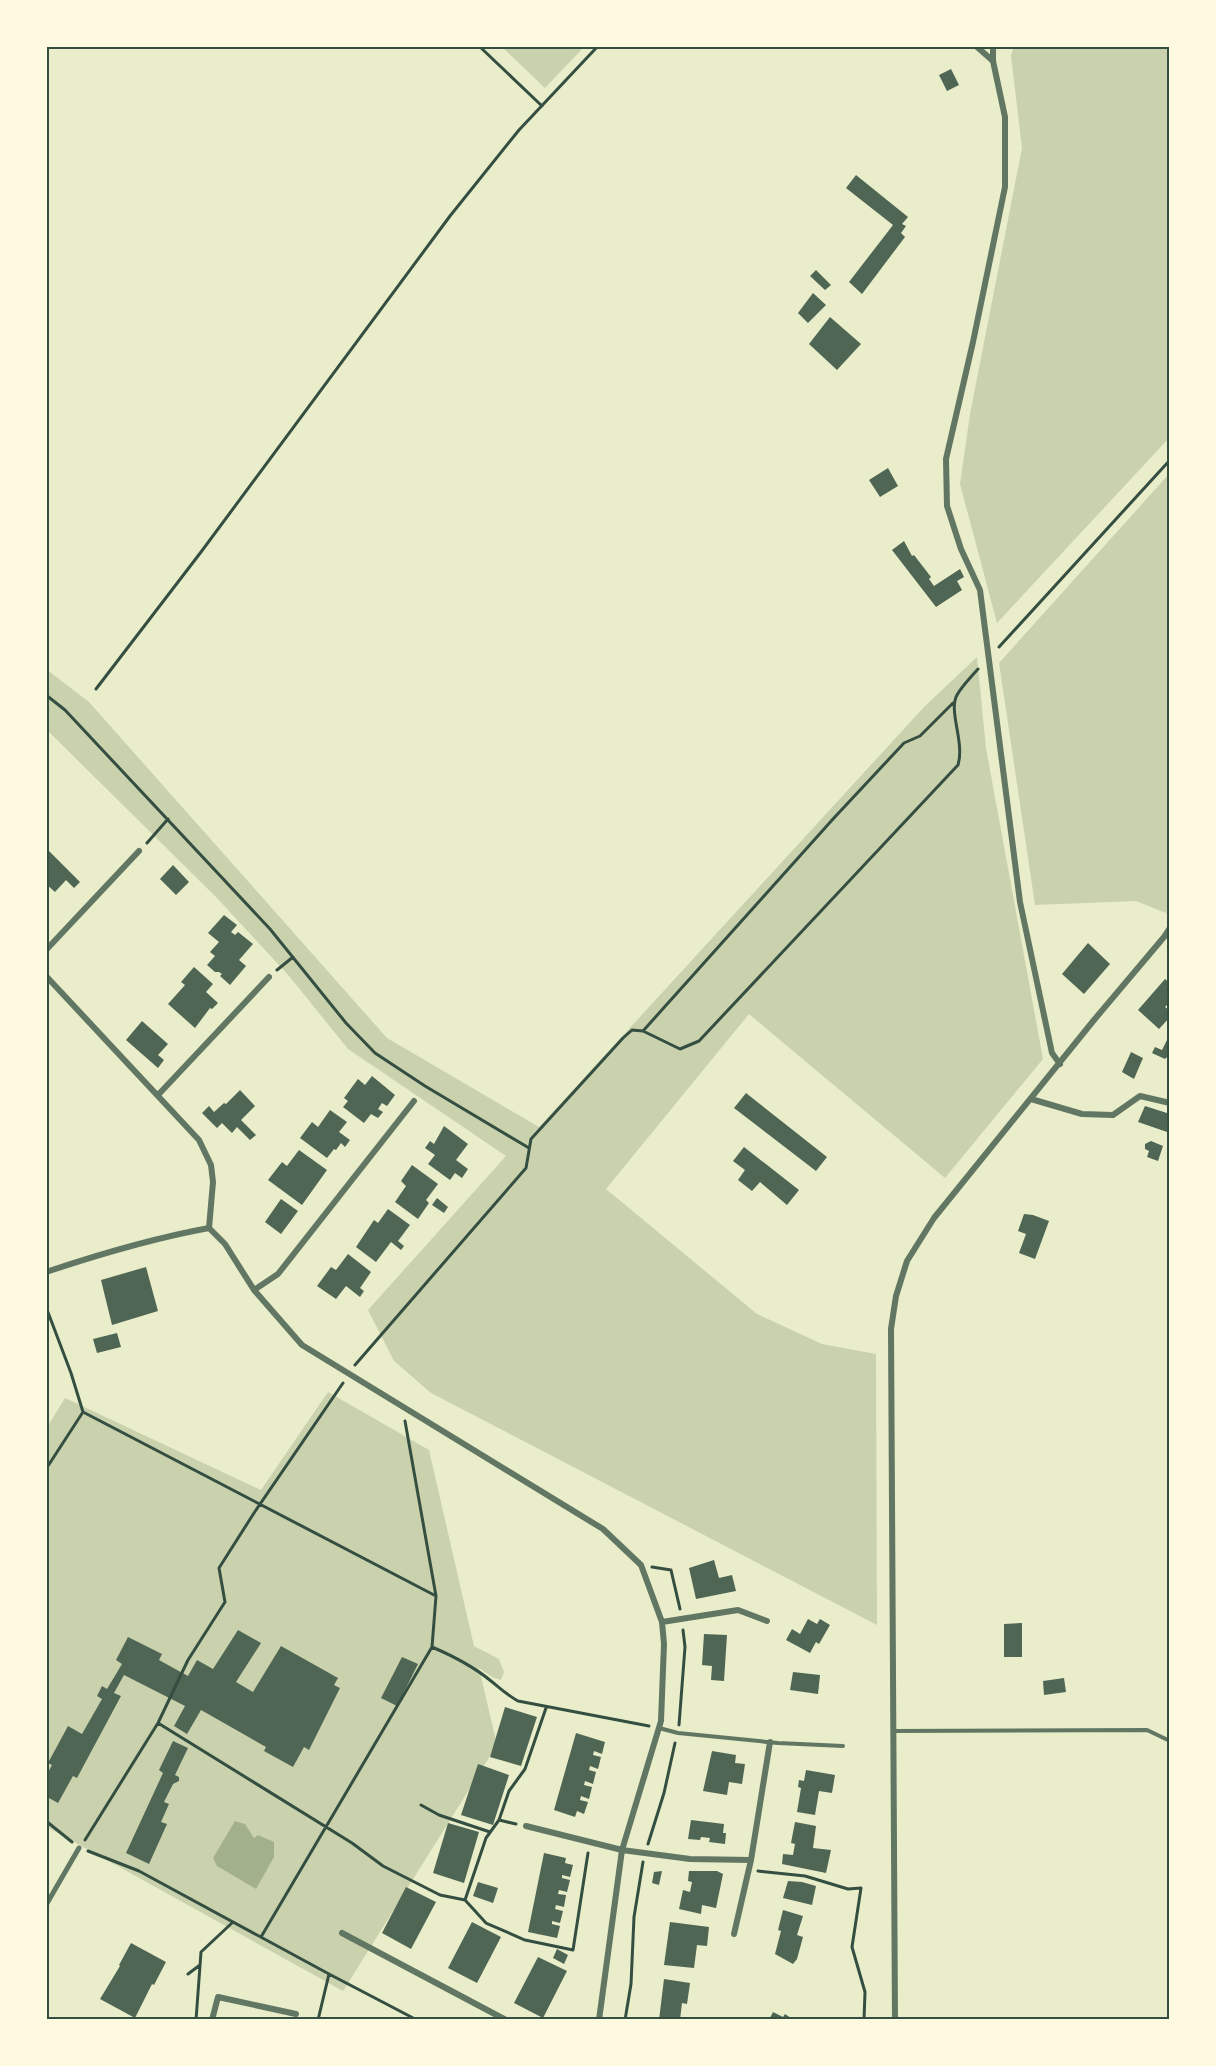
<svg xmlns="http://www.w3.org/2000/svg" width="1216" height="2066" font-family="Montserrat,sans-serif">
<rect width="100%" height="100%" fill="#e9edc9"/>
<path fill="#cad2ad" d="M1014,46L1169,47L1170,437L997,623L960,484L970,414L1022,148L1011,56Z
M502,47H584L545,88Z
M1169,474V905L1166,913L1136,901L1035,905L999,663Z
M977,657L986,748L1043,1059L945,1178L749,1014L606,1189L757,1314L822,1344L876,1354L877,1625L431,1393L394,1361L368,1310L506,1156L348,1049L289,976L217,898L47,730L46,669L89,702L387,1038L539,1127L924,707Z
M328,1392L429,1450L474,1646L499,1659L504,1672L501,1680L492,1677L479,1668L497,1745L343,1991L47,1827L46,1429L65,1398L261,1490Z"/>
<path fill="#a3b18a" d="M235,1821L245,1824L254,1838L258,1835L274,1842V1857L256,1889L217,1866L213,1858Z"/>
<path fill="#4f6655" d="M951,69L959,85L947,91L939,75Z
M856,175L908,217L902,224L906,226L901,233L905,237L862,294L849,282L893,225L846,188Z
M816,270L831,285L825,290L810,276Z
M813,293L826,305L808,323L798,313Z
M830,317L861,344L837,370L809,344Z
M888,468L898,486L880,497L869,480Z
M904,541L912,556L914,555L931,577L929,579L934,586L960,569L964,577L957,581L962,590L936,607L892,550Z
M48,850L80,882L74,888L66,880L55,892L46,884Z
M173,865L189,882L176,895L160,879Z
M224,915L237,925L231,932L235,935L238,932L253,944L239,960L246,966L230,985L220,976L222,974L219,972H215L207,965L215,956L210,952L219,942L208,933Z
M1088,943L1110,964L1084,994L1062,974Z
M194,967L213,984L206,992L218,1003L212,1009L210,1008L195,1028L168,1004L185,985L181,982Z
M1165,979L1170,983V1002L1165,1007L1170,1011V1017L1159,1029L1138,1010Z
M142,1021L168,1044L158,1055L164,1060L158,1068L126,1040Z
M1170,1034V1054L1165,1059L1152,1053L1155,1047L1162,1050Z
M1131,1052L1143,1058L1134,1079L1122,1072Z
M372,1076L395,1095L387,1106L382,1103L378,1109L383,1112L378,1118L371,1114L364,1123L343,1107L348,1101L344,1098L358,1079L365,1085Z
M240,1090L255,1106L241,1120L256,1135L250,1140L237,1127L232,1133L222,1123L217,1128L202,1113L209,1106L214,1112L224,1103L226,1104Z
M746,1093L827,1157L816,1171L734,1108Z
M1145,1106L1170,1114V1133L1138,1122Z
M330,1110L347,1122L339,1132L350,1140L345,1147L341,1143L336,1150L334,1149L327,1158L300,1138L312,1122L318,1127Z
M444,1126L468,1144L456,1160L468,1169L462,1178L455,1173L450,1180L428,1164L435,1155L425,1148L430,1141L434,1144Z
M1151,1141L1163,1146L1158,1161L1147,1157L1149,1151L1145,1149V1144Z
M744,1147L799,1190L787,1205L760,1182L752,1191L738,1180L745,1170L733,1161Z
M299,1150L327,1170L302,1205L268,1180L282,1162L287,1166Z
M412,1165L438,1184L426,1200L429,1203L418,1219L395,1202L406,1186L401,1181Z
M437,1198L448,1207L444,1213L432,1205Z
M281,1199L298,1211L281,1234L265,1222Z
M388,1209L410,1225L398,1241L404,1246L401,1250L391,1242L376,1262L356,1247L374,1220L378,1223Z
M1024,1214L1033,1215L1049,1221L1035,1259L1019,1253L1026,1234L1018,1231Z
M348,1254L371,1272L360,1288L364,1291L360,1297L346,1286L336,1299L317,1286L331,1267L336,1270Z
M146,1267L158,1311L112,1325L101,1280Z
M117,1333L121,1347L97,1353L93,1339Z
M714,1560L719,1578L732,1575L736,1591L696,1599L689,1568Z
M808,1619L817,1624L820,1619L830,1625L819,1644L816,1642L810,1653L786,1640L792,1629L800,1634Z
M1022,1623V1657H1004V1624Z
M238,1630L261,1643L236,1682L253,1692L281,1646L338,1678L334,1685L340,1688L309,1750L304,1747L293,1767L264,1751L266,1747L201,1710L187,1734L174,1726L185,1706L124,1675L114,1693L121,1696L77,1778L73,1776L58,1803L49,1798L46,1802V1776L52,1765L48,1763L68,1726L82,1734L102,1699L97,1696L102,1686L107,1689L122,1664L116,1660L128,1637L162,1654L159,1660L188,1676L197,1660L213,1669Z
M704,1634L727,1635L724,1681L711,1680L712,1666L702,1665Z
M402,1657L418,1664L397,1706L381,1698Z
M793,1672L820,1675L818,1694L790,1690Z
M1064,1678L1066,1692L1044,1695L1043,1681Z
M505,1707L537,1717L521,1766L490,1757Z
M576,1733L605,1742L602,1754L594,1751L593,1755L601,1757L598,1769L590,1766L589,1770L596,1772L593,1784L585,1781L584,1785L592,1787L589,1799L581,1796L580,1800L588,1802L584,1814L577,1811L575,1817L554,1810Z
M173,1741L188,1748L175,1775L179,1777V1781L173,1784L164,1802L169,1804L161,1822L167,1824L149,1864L126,1853L163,1773L159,1770Z
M712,1751L736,1755L735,1763L745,1764L742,1784L729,1782L727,1795L703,1791Z
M478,1764L509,1775L493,1825L461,1815Z
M806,1770L835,1775L832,1793L819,1791L815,1815L797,1812L801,1788L798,1787L799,1780L804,1781Z
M691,1820L724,1824L723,1833H726L725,1844L709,1842L710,1838L701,1837L700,1840L688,1839Z
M795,1822L816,1826L813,1848L831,1850L826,1873L782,1864L783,1854L793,1855L795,1844L791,1843Z
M448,1823L479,1832L464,1883L433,1873Z
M544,1853L566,1858L565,1863L573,1865L570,1877L562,1875V1878L570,1880L567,1892L559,1890L558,1894L566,1895L564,1907L556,1905L555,1909L563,1911L560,1923L552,1921V1924L560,1926L557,1938L528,1932Z
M662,1871L659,1885L652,1883L654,1872Z
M689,1871H717L723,1874L716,1908L702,1905L701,1914L679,1909L683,1890L690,1892L692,1882L688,1881Z
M788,1881L802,1882L816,1886L812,1905L783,1898Z
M478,1882L498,1888L493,1903L473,1896Z
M406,1887L436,1902L411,1949L382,1933Z
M783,1910L803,1916L797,1935L803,1937L797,1959L793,1964L775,1954L781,1931L778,1930Z
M472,1922L501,1937L477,1983L448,1968Z
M670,1922L709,1927L707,1946L697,1945L694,1968L664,1965Z
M131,1943L166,1962L154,1985L152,1984L135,2018L100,1999L120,1966L119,1965Z
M557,1949L568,1955L564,1964L553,1958Z
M538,1957L567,1971L543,2018L514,2003Z
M664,1979L690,1983L687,2004L682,2003L680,2020H659Z
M773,2012L783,2017L785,2014L794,2020H769Z"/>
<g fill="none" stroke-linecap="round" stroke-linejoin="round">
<path stroke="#344e41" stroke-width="3" d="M479,46L542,106
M999,647L1170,460
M96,689L201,552L450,216L519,130L598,46
M46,695L65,710L270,929L346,1023L375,1053L425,1086L529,1148
M147,843L168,819
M277,970L293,957
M643,1031L833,819L904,743L920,736L953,703
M46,1307L71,1373L83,1412L436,1596
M355,1365L526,1168L531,1139L623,1038L632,1030L643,1031L680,1049L699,1041L958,765C965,742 948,711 957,695C962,686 971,677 978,669
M46,1469L83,1412
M652,1567L671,1570L680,1609
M432,1647C453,1656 473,1666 491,1681C500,1688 507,1695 518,1701L649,1726
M158,1723L352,1843L383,1866L440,1895L465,1900L486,1923L525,1940L573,1950L588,1853
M679,1725L685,1647L683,1630
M421,1805L439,1815L490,1832
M499,1820L516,1824
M46,1821L72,1842
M85,1840L158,1723L188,1660L225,1602L219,1568L254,1513L343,1383
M648,1844L664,1793L675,1743
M88,1851L139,1871L329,1974L417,2020
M758,1871L805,1876L848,1889L861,1888L852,1947L865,1992L864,2020
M465,1900L486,1838L499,1820L509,1791L525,1769L546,1708
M261,1937L432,1647L436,1596L405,1421
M188,1974L200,1965
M196,2020L201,1952L233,1922
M318,2020L329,1974
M625,2020L631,1984L634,1917L643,1862"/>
<path stroke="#617663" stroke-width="4" d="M659,1728L678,1733L778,1743L843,1746
M893,1731L1147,1730L1170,1741"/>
<path stroke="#617663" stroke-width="5" d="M46,1905L79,1848"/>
<path stroke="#617663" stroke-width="6" d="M976,46L993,61
M993,46V61L1005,117V187L973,342L946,459L947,506L961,549L980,590L1020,902L1052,1053L1060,1064
M46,950L139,851
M46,976L199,1140L211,1165L213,1182L209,1228
M158,1095L269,977
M1031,1099L1082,1114L1113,1115L1140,1096L1170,1103
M209,1228L225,1244L254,1290L302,1345L603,1529L641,1565L662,1622L664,1644L661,1721L622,1850L599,2020
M46,1272C100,1254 154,1238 209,1228
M254,1290L278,1274L414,1101
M662,1622L738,1610L767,1621
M526,1826L622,1850L690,1859L751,1860L770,1742
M342,1933L506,2020
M734,1934L751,1860
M212,2020L218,1997L296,2014
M895,2020L891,1329L896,1296L907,1261L934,1218L1094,1020L1164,937L1170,928"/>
</g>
<rect width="1216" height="2066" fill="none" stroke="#fefae0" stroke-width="96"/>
<rect x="48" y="48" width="1120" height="1970" fill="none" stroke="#344e41" stroke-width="2"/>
</svg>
